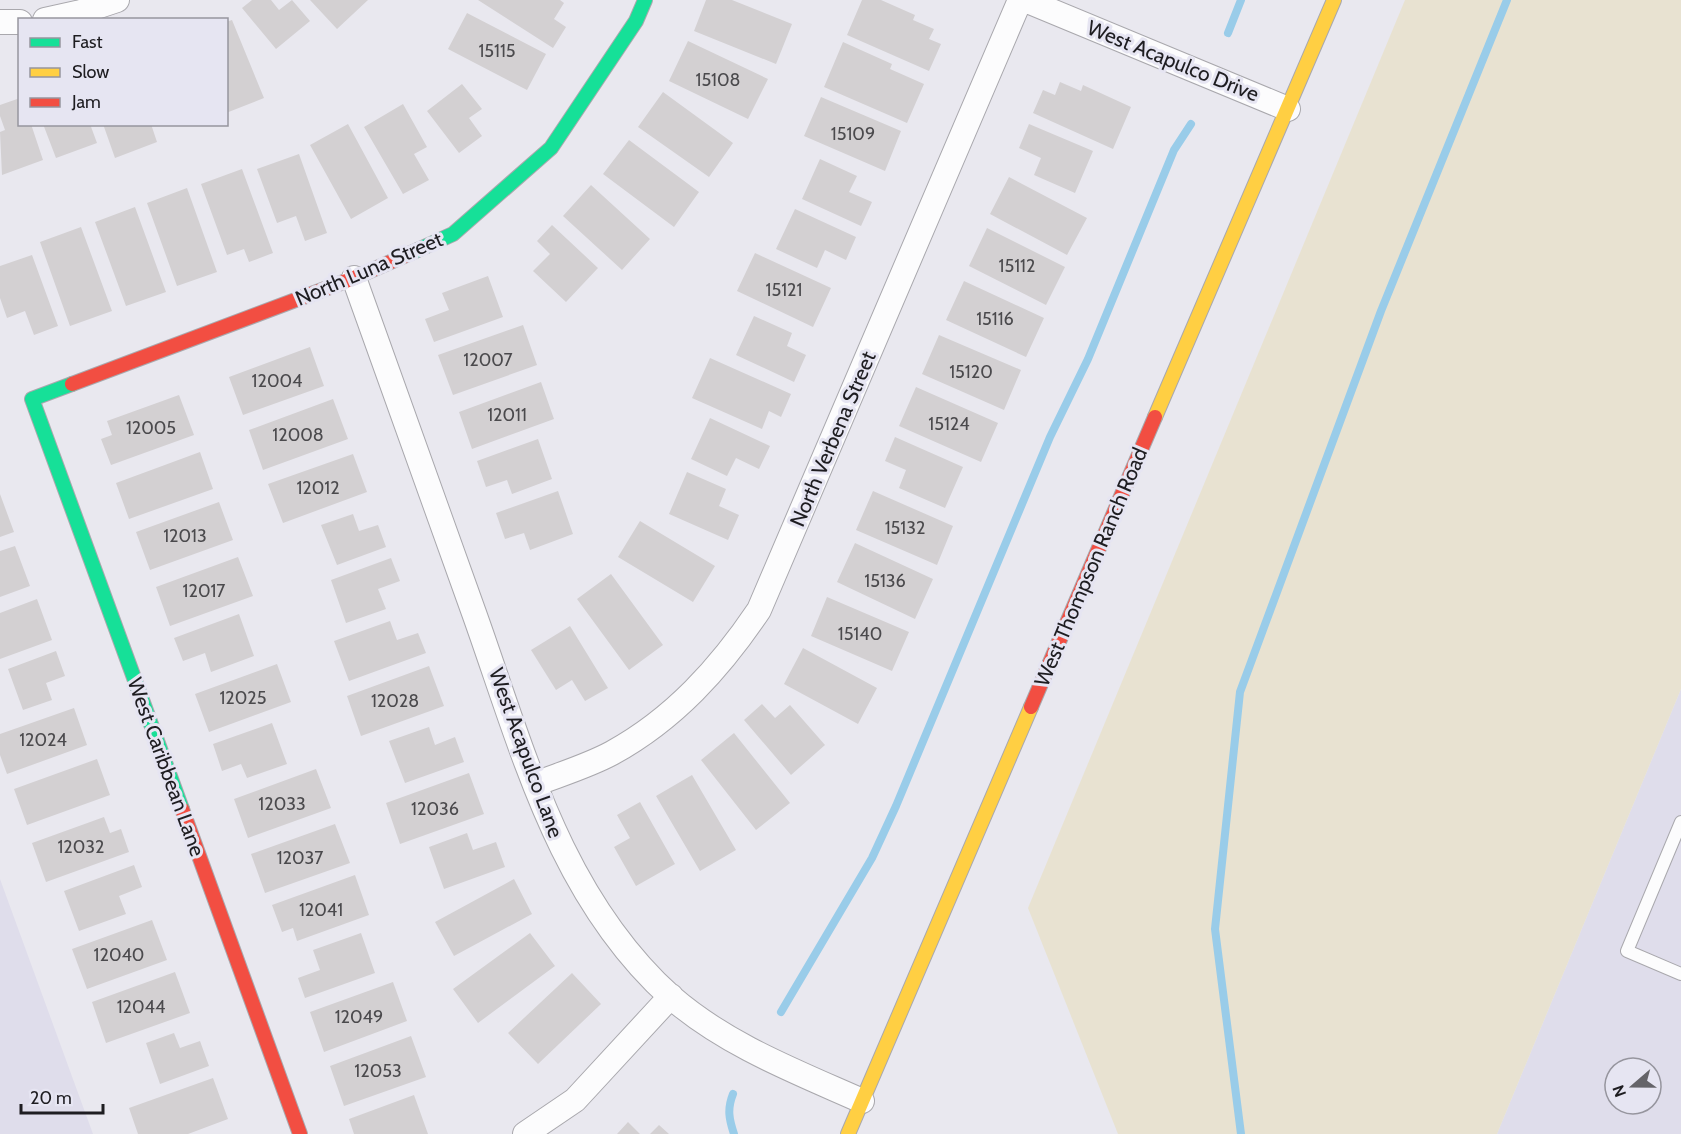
<svg xmlns="http://www.w3.org/2000/svg" width="1681" height="1134" font-family="Cabin,sans-serif">
<rect width="100%" height="100%" fill="#e9e8ef"/>
<path fill="#dfddeb" fill-rule="evenodd" d="M1681,689V1134H1497ZM1615,1068H1651V1104H1615Z
M0,879L93,1134H0Z"/>
<path fill="#e8e2d1" d="M1405,0H1681V689L1497,1134H1118L1028,908Z"/>
<g fill="none" stroke-linecap="round" stroke-linejoin="round">
<path stroke="#99cce9" stroke-width="8" d="M1228,33L1241,0
M781,1012L872,858L896,806L1050,437L1088,359L1174,150L1191,124
M733,1094C727,1109 729,1119 734,1134
M1241,1134L1215,929L1240,692L1381,311L1507,0"/>
</g>
<path fill="#d3d0d2" d="M252,0H271L279,10L292,0L310,21L276,49L242,8Z
M310,0H368L337,29Z
M478,0H560L564,3L554,19L566,27L553,48Z
M706,0H732L792,24L776,64L694,31Z
M862,0H881L915,15L913,20L934,29L929,39L941,44L929,71L847,35Z
M467,13L546,54L527,90L448,49Z
M232,20L264,98L226,113V22Z
M688,41L768,79L748,119L669,81Z
M843,42L892,64L890,69L924,84L907,123L824,87Z
M1060,82L1081,91L1083,85L1131,107L1113,149L1033,113L1043,90L1055,95Z
M462,84L482,109L469,118L482,136L459,153L427,111Z
M663,92L733,143L709,177L638,127Z
M821,97L901,131L885,171L804,136Z
M20,98V124H31L43,160L2,175L0,132L5,130L0,116V105Z
M403,104L427,147L414,154L429,180L403,194L364,127Z
M43,124H90L97,143L56,158Z
M103,124H151L157,142L115,158Z
M348,124L388,198L351,219L310,145Z
M1029,124L1093,151L1075,193L1034,175L1041,158L1019,148Z
M629,140L699,192L674,227L603,174Z
M299,154L327,233L305,241L296,216L277,223L257,169Z
M820,159L857,176L849,192L872,202L861,226L802,199Z
M242,169L273,253L249,262L244,249L227,255L201,184Z
M1009,177L1087,218L1067,255L990,214Z
M591,185L650,239L622,270L563,216Z
M187,188L217,272L177,286L147,203Z
M135,207L166,292L126,306L95,222Z
M795,209L856,237L846,260L825,250L817,268L776,249Z
M552,225L598,268L566,302L533,271L550,254L537,241Z
M81,227L112,311L70,326L40,242Z
M987,228L1065,267L1046,305L969,266Z
M755,253L831,288L813,327L737,291Z
M32,255L58,326L34,335L25,311L7,318L0,298V266Z
M488,276L503,317L434,342L425,319L449,310L442,293Z
M964,281L1044,318L1026,357L946,320Z
M754,316L792,333L787,346L806,355L794,382L736,355Z
M523,325L537,365L453,395L438,355Z
M939,335L1021,370L1004,410L922,374Z
M310,347L324,386L243,415L229,377Z
M710,358L791,394L781,417L769,411L762,429L692,398Z
M541,382L554,419L472,449L459,412Z
M916,387L998,423L981,462L899,426Z
M179,395L194,435L111,465L101,439L112,435L107,421Z
M333,399L348,439L263,470L249,430Z
M710,418L770,446L759,469L736,458L727,476L691,459Z
M895,437L963,467L945,508L899,488L906,470L885,461Z
M538,439L552,479L512,494L507,480L486,487L477,461Z
M200,452L213,489L129,519L116,483Z
M353,454L367,492L283,523L268,484Z
M687,472L726,489L719,506L739,515L728,540L669,514Z
M558,491L573,534L530,550L524,533L505,539L496,513Z
M873,491L953,526L937,565L856,530Z
M0,494L14,532L0,537Z
M219,502L233,540L150,570L136,532Z
M353,514L359,531L378,525L386,547L337,565L321,525Z
M640,521L715,566L693,602L618,557Z
M855,543L933,579L915,619L837,582Z
M15,546L30,586L0,597V551Z
M238,557L253,596L170,626L156,587Z
M391,558L400,581L378,589L386,609L346,623L331,580Z
M611,574L663,645L629,670L577,599Z
M827,597L909,632L892,671L811,636Z
M37,599L52,640L0,659V613Z
M239,614L254,656L211,672L205,653L183,661L174,638Z
M390,621L397,640L418,633L426,653L349,681L334,641Z
M570,626L608,688L585,701L572,680L556,690L531,650Z
M803,648L877,688L858,724L784,684Z
M56,651L65,676L46,683L52,700L23,710L8,669Z
M277,664L291,702L209,732L195,694Z
M429,666L444,706L361,736L347,696Z
M762,704L775,718L790,705L825,745L791,775L744,720Z
M74,708L87,745L7,774L0,755V734Z
M272,723L287,764L247,778L241,764L222,771L213,744Z
M429,727L435,745L455,737L464,762L405,783L389,741Z
M734,733L790,803L756,830L701,760Z
M97,759L110,795L27,825L14,789Z
M316,769L331,808L248,838L234,799Z
M469,773L484,814L400,844L386,803Z
M692,775L736,850L700,871L656,796Z
M640,802L675,864L636,886L614,847L630,838L617,815Z
M104,817L110,833L121,829L129,852L46,882L32,843Z
M335,824L350,863L265,893L251,854Z
M467,833L473,850L496,842L505,867L444,889L429,847Z
M134,865L142,887L119,896L126,914L79,931L64,891Z
M355,875L369,915L297,941L293,928L282,932L272,905Z
M514,879L532,914L454,956L435,922Z
M152,920L167,960L87,989L72,949Z
M361,933L375,973L305,998L298,978L320,970L313,950Z
M530,933L555,966L478,1023L453,989Z
M175,972L190,1013L106,1043L92,1002Z
M572,973L601,1004L538,1064L508,1033Z
M393,982L407,1021L324,1052L310,1012Z
M174,1033L180,1048L200,1041L209,1066L160,1084L146,1043Z
M411,1036L426,1077L344,1106L330,1066Z
M213,1078L228,1119L188,1134H138L129,1108Z
M414,1095L428,1134H354L349,1119Z
M628,1122L640,1134H617Z
M659,1125L669,1134H650Z"/>
<g fill="none" stroke-linecap="round" stroke-linejoin="round">
<g stroke="#a9a8ad" stroke-width="14">
<path id="lane" d="M1681,822L1627,951L1681,974"/>
</g>
<g stroke="#a9a8ad" stroke-width="26">
<path id="street" d="M1025,0L1288,109
M45,20L81,12L117,0
M0,22H20
M354,278C394,389 434,501 474,613C523,750 559,896 671,997C726,1045 797,1072 862,1101
M535,784C561,774 588,766 612,753C674,719 720,668 759,610L1020,0
M525,1134L575,1100L671,996"/>
</g>
<g stroke="#a9a8ad" stroke-width="16">
<path id="fast" d="M411,253L453,234L551,148L636,21L645,0
M72,384L32,399L182,809"/>
</g>
<g stroke="#a9a8ad" stroke-width="16">
<path id="slow" d="M1155,417L1334,0
M848,1134L1031,707"/>
</g>
<g stroke="#a9a8ad" stroke-width="16">
<path id="jam" d="M72,384L354,278L411,253
M1031,707L1155,417
M182,809L300,1134"/>
</g>
<use href="#lane" stroke="#fcfcfd" stroke-width="12"/>
<use href="#street" stroke="#fcfcfd" stroke-width="24"/>
<use href="#fast" stroke="#16e098" stroke-width="14"/>
<use href="#slow" stroke="#ffcf43" stroke-width="14"/>
<use href="#jam" stroke="#f24e42" stroke-width="14"/>
</g>
<g text-anchor="middle" stroke-width="6" stroke-linejoin="round" paint-order="stroke">
<g font-size="18" fill="#4b4a4d">
<text x="497" y="57">15115</text>
<text x="718" y="86">15108</text>
<text x="853" y="140">15109</text>
<text x="1017" y="272">15112</text>
<text x="784" y="296">15121</text>
<text x="995" y="325">15116</text>
<text x="488" y="366">12007</text>
<text x="971" y="378">15120</text>
<text x="277" y="387">12004</text>
<text x="507" y="421">12011</text>
<text x="949" y="430">15124</text>
<text x="151" y="434">12005</text>
<text x="298" y="441">12008</text>
<text x="318" y="494">12012</text>
<text x="905" y="534">15132</text>
<text x="185" y="542">12013</text>
<text x="885" y="587">15136</text>
<text x="204" y="597">12017</text>
<text x="860" y="640">15140</text>
<text x="243" y="704">12025</text>
<text x="395" y="707">12028</text>
<text x="43" y="746">12024</text>
<text x="282" y="810">12033</text>
<text x="435" y="815">12036</text>
<text x="81" y="853">12032</text>
<text x="300" y="864">12037</text>
<text x="321" y="916">12041</text>
<text x="119" y="961">12040</text>
<text x="141" y="1013">12044</text>
<text x="359" y="1023">12049</text>
<text x="378" y="1077">12053</text>
</g>
<g font-size="21" fill="#1e1d21" stroke="#e6e5f2">
<text transform="translate(1173 61) rotate(22)" y="7">West Acapulco Drive</text>
<text transform="translate(369 269) rotate(-23)" y="7">North Luna Street</text>
<text transform="translate(833 439) rotate(-67)" y="7">North Verbena Street</text>
<text transform="translate(1091 567) rotate(-67)" y="7">West Thompson Ranch Road</text>
<text transform="translate(526 753) rotate(70)" y="7">West Acapulco Lane</text>
<text transform="translate(166 767) rotate(70)" y="7">West Caribbean Lane</text>
</g>
</g>
<rect x="18" y="18" width="210" height="108" fill="#e6e5f2" stroke="#96959e" stroke-width="1.5"/>
<rect x="30" y="38" width="30" height="9" fill="#16e098" stroke="#96959e" stroke-width="1.5"/>
<text x="72" y="48" font-size="18" fill="#1e1d21">Fast</text>
<rect x="30" y="68" width="30" height="9" fill="#ffcf43" stroke="#96959e" stroke-width="1.5"/>
<text x="72" y="78" font-size="18" fill="#1e1d21">Slow</text>
<rect x="30" y="98" width="30" height="9" fill="#f24e42" stroke="#96959e" stroke-width="1.5"/>
<text x="72" y="108" font-size="18" fill="#1e1d21">Jam</text>
<g transform="translate(1633 1086) rotate(250)"><circle r="28" fill="#e6e5f2" stroke="#96959e" stroke-width="1.5"/>
<path d="M0-4.5L10 22L0 15L-10 22Z" fill="#656469"/>
<text y="-9" font-size="16" font-weight="bold" text-anchor="middle" fill="#1e1d21">N</text>
</g>
<path d="M21 1104v9h82v-9" fill="none" stroke="#1e1d21" stroke-width="3"/>
<text x="30" y="1104" font-size="18" fill="#1e1d21" stroke="#e6e5f2" stroke-width="4.5" paint-order="stroke">20 m</text>
</svg>
